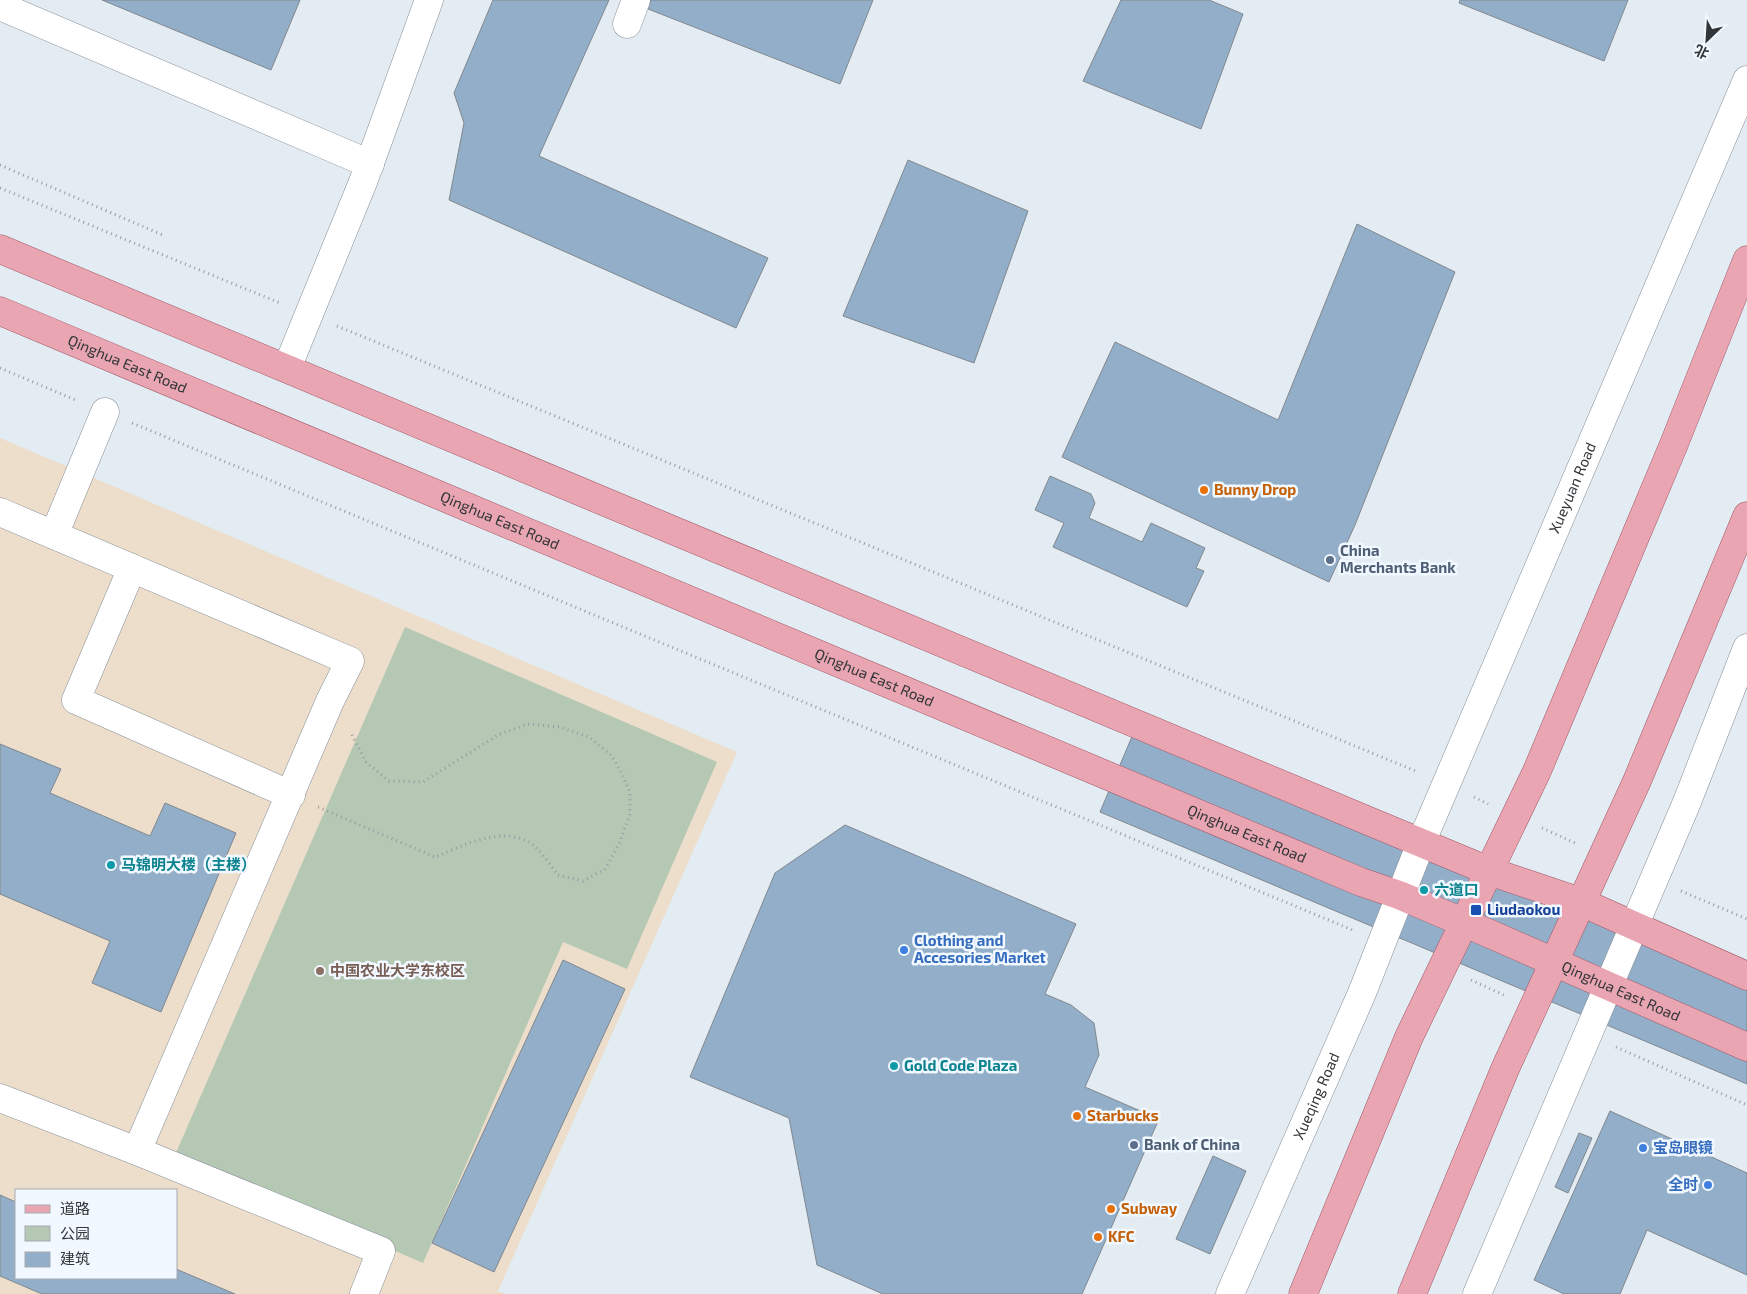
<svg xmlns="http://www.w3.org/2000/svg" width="1747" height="1294" font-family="'Exo 2','Noto Sans SC',sans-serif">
<rect width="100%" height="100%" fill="#e3ebf3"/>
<path fill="#ecdecb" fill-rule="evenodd" d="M0,438L737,752L498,1291L505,1294H0ZM16,1190H176V1278H16Z"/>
<path fill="#b4c8b4" d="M405,627L717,762L627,969L563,942L423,1263L175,1155Z"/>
<path fill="#92aec8" stroke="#81888f" d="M102,0H300L271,70Z
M493,0H609L539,156L768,258L736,328L449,200L464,123L454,93Z
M651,0H873L840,84L648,9Z
M1121,0H1209L1243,14L1201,129L1083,81Z
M1460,0H1628L1604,61L1459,3Z
M908,160L1028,211L974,363L843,316Z
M1357,224L1455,272L1355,525L1329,582L1062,457L1115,342L1278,420Z
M1050,476L1091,494L1095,503L1089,518L1142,542L1151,523L1205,548L1196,568L1204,571L1187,607L1053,547L1064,523L1035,510Z
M1142,713L1747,968V1084L1100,812Z
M0,744L61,769L50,793L150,836L165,803L236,833L161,1012L92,983L110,941L0,894Z
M845,825L1076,924L1045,994L1071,1005L1094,1023L1099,1055L1085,1087L1159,1119L1082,1294H883L817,1265L789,1118L690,1077L775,873Z
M563,960L625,989L494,1272L432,1243Z
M1610,1111L1747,1173V1275L1647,1230L1620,1294H1564L1534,1280Z
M1579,1133L1592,1138L1568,1193L1555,1187Z
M1213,1156L1246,1171L1210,1254L1176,1239Z
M0,1195L16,1202V1278H176V1269L235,1294H42L0,1276Z"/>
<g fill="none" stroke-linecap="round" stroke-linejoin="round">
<g stroke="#888f97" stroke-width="29">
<g id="minor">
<path d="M0,6L370,164"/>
<path d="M627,24L636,0"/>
<path d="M287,368L363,182L429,0"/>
<path d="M0,512L350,661L330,701L137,1151"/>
<path d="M54,535L105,412"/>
<path d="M132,568L76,700L291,795"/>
<path d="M0,1098L137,1151L381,1251L364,1294"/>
<path id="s1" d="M1230,1294L1362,993L1421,843L1747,80"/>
<path d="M1477,1294L1687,802L1747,648"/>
</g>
</g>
<g stroke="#a05866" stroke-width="29">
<g id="major">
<path d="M0,249L1383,827L1489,871L1581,902L1747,976"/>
<path id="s2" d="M0,311L1361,882L1399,895L1472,926L1747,1047"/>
<path d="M1303,1294L1409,1037L1537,771L1674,444L1747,260"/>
<path d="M1412,1294L1505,1069L1637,781L1747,516"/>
</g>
</g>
<path stroke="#969ca2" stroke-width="3" stroke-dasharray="1 4" stroke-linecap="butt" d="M0,165L165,236
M0,188L280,303
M337,326L1418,772
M0,368L78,401
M132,423L1355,931
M1474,797L1488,804
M318,807L435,857C463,846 496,827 527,841C538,846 550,865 558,875L583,881L605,869L620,842L630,814V792L620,770L611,755L589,737L560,727L528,724L498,735L423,782L389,781L366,762L351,733
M1542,828L1575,843
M1681,891L1747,919
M1471,980L1506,996
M1616,1047L1747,1105"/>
<use href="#minor" stroke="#fff" stroke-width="28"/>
<use href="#major" stroke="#e9a6b2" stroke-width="28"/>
</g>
<g fill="#e8710a" stroke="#f1f8ff" stroke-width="2">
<circle cx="1204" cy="490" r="5"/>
<circle cx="1077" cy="1116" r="5"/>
<circle cx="1111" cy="1209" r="5"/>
<circle cx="1098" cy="1237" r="5"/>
</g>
<g fill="#5c6f8a" stroke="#f1f8ff" stroke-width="2">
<circle cx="1330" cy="560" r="5"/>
<circle cx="1134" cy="1145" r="5"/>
</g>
<g fill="#0f9aa8" stroke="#f1f8ff" stroke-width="2">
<circle cx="111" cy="865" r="5"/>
<circle cx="1424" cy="890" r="5"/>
<circle cx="894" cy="1066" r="5"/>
</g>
<rect fill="#1a4fb4" stroke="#f1f8ff" stroke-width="2" x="1470" y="904" width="12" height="12" rx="2.5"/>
<g fill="#3f7fe0" stroke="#f1f8ff" stroke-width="2">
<circle cx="904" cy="950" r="5"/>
<circle cx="1643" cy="1148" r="5"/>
<circle cx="1708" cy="1185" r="5"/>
</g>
<circle fill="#8d6e63" stroke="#f1f8ff" stroke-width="2" cx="320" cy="971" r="5"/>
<g text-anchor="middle" stroke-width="5" stroke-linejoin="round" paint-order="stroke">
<g font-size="15" fill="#333639" stroke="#f1f8ff">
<text dy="5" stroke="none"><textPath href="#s2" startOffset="138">Qinghua East Road</textPath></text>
<text dy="5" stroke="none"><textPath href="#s1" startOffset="876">Xueyuan Road</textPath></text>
<text dy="5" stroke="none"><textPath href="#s2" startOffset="542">Qinghua East Road</textPath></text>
<text dy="5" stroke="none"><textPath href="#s2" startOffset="948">Qinghua East Road</textPath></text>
<text dy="5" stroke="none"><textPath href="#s2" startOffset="1352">Qinghua East Road</textPath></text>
<text dy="5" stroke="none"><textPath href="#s2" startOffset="1758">Qinghua East Road</textPath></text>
<text dy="5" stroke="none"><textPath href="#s1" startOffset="216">Xueqing Road</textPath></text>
</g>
<g font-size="15" font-weight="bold" fill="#c56008" stroke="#f1f8ff" text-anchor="start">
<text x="1214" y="495">Bunny Drop</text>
<text x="1087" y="1121">Starbucks</text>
<text x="1121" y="1214">Subway</text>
<text x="1108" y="1242">KFC</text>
</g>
<g font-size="15" font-weight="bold" fill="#4e5e75" stroke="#f1f8ff" text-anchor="start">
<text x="1340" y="556">China<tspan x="1340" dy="17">Merchants Bank</tspan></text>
<text x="1144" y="1150">Bank of China</text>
</g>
<g font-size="15" font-weight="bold" fill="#0d838f" stroke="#f1f8ff" text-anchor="start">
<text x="121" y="870">马锦明大楼（主楼）</text>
<text x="1434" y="895">六道口</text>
<text x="904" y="1071">Gold Code Plaza</text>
</g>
<g font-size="15" font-weight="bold" fill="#164399" stroke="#f1f8ff" text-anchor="start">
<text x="1487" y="915">Liudaokou</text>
</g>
<g font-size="15" font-weight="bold" fill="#366cbe" stroke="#f1f8ff" text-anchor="start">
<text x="914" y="946">Clothing and<tspan x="914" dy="17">Accesories Market</tspan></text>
<text x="1653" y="1153">宝岛眼镜</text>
<text x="1698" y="1190" text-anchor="end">全时</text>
</g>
<g font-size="15" font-weight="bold" fill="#785e54" stroke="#f1f8ff" text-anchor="start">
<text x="330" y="976">中国农业大学东校区</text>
</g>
</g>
<rect x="15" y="1189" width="162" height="90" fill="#f1f8ff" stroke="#a5aab0"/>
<rect x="25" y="1205" width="25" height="8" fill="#e9a6b2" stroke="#a5aab0"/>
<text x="60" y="1214" font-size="15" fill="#333639">道路</text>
<rect x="25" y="1226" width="25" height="15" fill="#b4c8b4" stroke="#a5aab0"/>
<text x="60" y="1239" font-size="15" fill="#333639">公园</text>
<rect x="25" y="1252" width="25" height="15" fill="#92aec8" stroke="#a5aab0"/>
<text x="60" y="1264" font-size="15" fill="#333639">建筑</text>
<g transform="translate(1707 40) rotate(205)" stroke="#f1f8ff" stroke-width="4" paint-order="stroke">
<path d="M0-4L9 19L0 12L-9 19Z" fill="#333639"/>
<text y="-8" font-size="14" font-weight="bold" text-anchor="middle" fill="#333639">北</text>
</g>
</svg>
